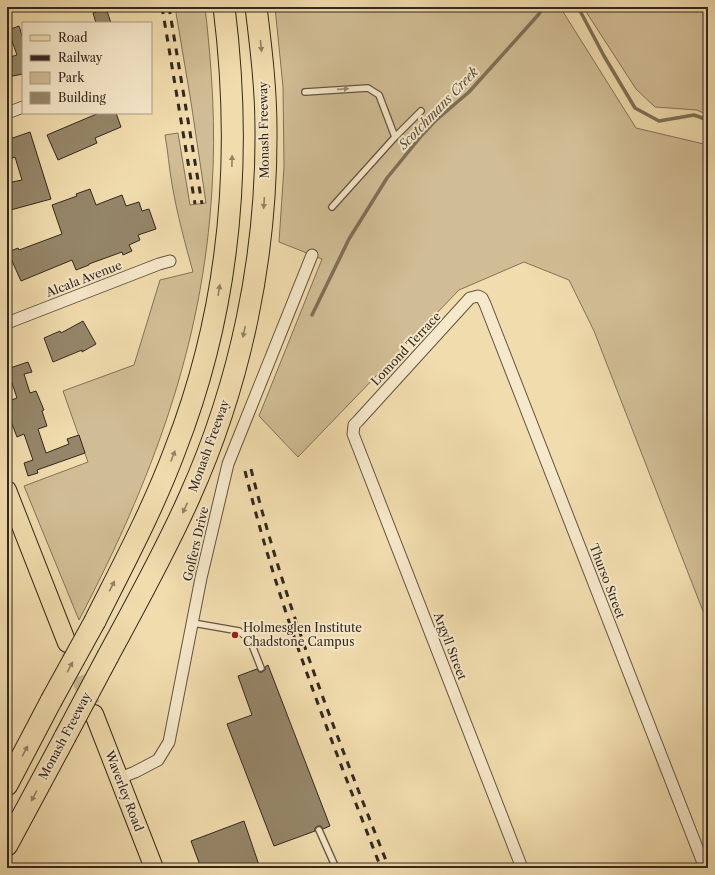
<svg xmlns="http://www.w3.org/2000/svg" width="715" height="875" font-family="'Libre Caslon Text',serif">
<rect width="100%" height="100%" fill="#f1dcad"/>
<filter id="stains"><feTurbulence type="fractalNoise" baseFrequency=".005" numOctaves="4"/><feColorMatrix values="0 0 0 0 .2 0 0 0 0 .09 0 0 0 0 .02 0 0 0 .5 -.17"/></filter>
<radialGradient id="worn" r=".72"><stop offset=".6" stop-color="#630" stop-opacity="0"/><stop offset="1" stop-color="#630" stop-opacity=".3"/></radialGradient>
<path fill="#d1bd95" stroke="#82725a" d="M175,7H205C212,68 216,128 212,189C203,346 151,482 79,620L24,486L88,462L63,391L134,365L160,280L193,272C185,243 177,214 172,184C169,168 168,151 165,135L178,133L190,205L206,203L191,102Z
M275,7H560L636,128L708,145V624L594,331L569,280L524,262L459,290L298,457L259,416L322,259L279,242L284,167L283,87Z
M583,7L708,8V115L697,110L655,107L636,89Z"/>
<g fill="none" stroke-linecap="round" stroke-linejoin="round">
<path stroke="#7e6f57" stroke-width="3.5" d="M578,7L604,56L635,108L659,121L694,115L708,120
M312,315L349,239L387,178L422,135L435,121L469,92L539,14L543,7"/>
</g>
<path fill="#958669" stroke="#32281f" d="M106,8L111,23H96L93,13Z
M19,26L23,39V74L7,77V58L17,55L8,30Z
M99,113H116L121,127L95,138L97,143L58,160L47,135Z
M30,132L51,199L7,211V183L22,180L15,157L10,159L7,150V140Z
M90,189L96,205L122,195L126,206L139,202L142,211L149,209L156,229L138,235L140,240L129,245L132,251L123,255L122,252L89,264V265L76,270L72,260L21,281L8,252L18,248L19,250L62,234L52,205L77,196L76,194Z
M83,321L96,344L82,352V350L53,362L44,338L60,331L61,333Z
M28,362L32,372L24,374L30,393L36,391L44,410L42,411L47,426L38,429L46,453L69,444L67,439L79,435L85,453L37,470L38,473L28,476L24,463L33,460L24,434L17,437L7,411L12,409L9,401L17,398L11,380L7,382V369Z
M268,665L330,826L323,829L321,826H318L315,828V831L274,846L227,724L252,715L238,676L257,669L259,672H262L265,670V667Z
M244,821L260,868H201L191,841Z"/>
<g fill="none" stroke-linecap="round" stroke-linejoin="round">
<path stroke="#cbb891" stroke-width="18" stroke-dasharray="18 9" stroke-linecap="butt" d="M70,651L91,705"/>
<g stroke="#625542" stroke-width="8">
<path id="service" d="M305,92L368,88L379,95L395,137
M332,207L395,137L421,111
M193,623L239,631L250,640L261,668
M319,830L336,868"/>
</g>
<g stroke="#625542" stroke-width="13">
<path id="minor" d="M7,113L23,107
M7,323L159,264L170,261
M120,778L135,772L158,760L169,742L201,578L228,464L312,255
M522,868L353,434L354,425L358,421L470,298L478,296L482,298L485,304L705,868"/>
</g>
<g stroke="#32281f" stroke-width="20">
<path id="primary" d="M7,490L67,643
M94,714L154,868"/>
</g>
<g stroke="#32281f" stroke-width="23">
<path id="motorway" d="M95,621C123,565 153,509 175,450C231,307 243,158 224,7
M108,656C136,604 165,552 189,498C241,383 267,255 266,130C266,88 261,48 256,7
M7,785L51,701
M7,845L65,737"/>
</g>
<use href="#service" stroke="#f6e8ca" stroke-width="5.5"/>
<use href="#minor" stroke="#f6e8ca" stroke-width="11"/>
<use href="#primary" stroke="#f1dcad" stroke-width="18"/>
<use href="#motorway" stroke="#f1dcad" stroke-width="21"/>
<path stroke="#32281f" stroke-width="3" stroke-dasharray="7 7" stroke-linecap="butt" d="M162,7L195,204
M169,7L202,204
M251,469C285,606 337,737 389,868
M245,471C278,607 330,737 381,868"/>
<g stroke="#32281f" stroke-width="23" stroke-linecap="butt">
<path id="motorway-bridge" d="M51,701L95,621
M65,737L108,656"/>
</g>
<use href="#motorway-bridge" stroke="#f1dcad" stroke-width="21"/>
</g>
<defs><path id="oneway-solid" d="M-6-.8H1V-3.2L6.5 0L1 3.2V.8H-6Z"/></defs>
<g fill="#928266">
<use href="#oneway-solid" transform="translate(261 46) rotate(84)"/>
<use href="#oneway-solid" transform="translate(232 161) rotate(-89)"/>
<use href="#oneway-solid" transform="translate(264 203) rotate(94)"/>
<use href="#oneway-solid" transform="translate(219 290) rotate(-80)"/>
<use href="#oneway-solid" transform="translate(244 332) rotate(102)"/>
<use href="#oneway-solid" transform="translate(173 456) rotate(-68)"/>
<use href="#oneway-solid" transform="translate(185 508) rotate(115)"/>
<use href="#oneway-solid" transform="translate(112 586) rotate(-63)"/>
<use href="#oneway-solid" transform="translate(70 667) rotate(-62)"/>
<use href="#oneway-solid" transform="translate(25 751) rotate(-62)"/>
<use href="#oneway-solid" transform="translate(34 796) rotate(118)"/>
</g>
<use fill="#948874" href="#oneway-solid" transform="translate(343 89) rotate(-4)"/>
<circle fill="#8f2418" stroke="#f6e8ca" stroke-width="1.5" cx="235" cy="635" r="4"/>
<g text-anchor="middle" stroke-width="4" stroke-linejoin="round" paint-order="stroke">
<g font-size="12" fill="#32281f" stroke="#f6e8ca">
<text transform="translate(264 130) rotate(-91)" y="4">Monash Freeway</text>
<text transform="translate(84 279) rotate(-21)" y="4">Alcala Avenue</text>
<text transform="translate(406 349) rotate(-47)" y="4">Lomond Terrace</text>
<text transform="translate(209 446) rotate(-70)" y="4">Monash Freeway</text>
<text transform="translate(196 544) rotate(-77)" y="4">Golfers Drive</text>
<text transform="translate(607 581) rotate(69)" y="4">Thurso Street</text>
<text transform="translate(450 646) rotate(69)" y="4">Argyll Street</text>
<text transform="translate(65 736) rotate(-62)" y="4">Monash Freeway</text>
<text transform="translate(124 791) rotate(69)" y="4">Waverley Road</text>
</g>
<g font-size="12" fill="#32281f" stroke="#f6e8ca" text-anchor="start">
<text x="243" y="632">Holmesglen Institute<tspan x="243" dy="14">Chadstone Campus</tspan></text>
</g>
<g font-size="13" font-style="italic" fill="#584c3b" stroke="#f6e8ca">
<text transform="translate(438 108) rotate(-46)" y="5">Scotchmans Creek</text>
</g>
</g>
<rect width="715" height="875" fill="none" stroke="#f1dcad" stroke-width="24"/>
<rect x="8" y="8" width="699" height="859" fill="none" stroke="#32281f" stroke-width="2"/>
<rect x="12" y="12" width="691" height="851" fill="none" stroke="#32281f"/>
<rect x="22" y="22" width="130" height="92" fill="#f6e8ca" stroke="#a89b86"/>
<rect x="30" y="35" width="20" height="6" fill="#f1dcad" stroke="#a89b86"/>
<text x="58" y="42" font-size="12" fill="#32281f">Road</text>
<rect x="30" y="55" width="20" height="6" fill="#32281f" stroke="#a89b86"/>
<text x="58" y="62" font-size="12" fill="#32281f">Railway</text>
<rect x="30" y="72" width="20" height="12" fill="#d1bd95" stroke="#a89b86"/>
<text x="58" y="82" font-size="12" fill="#32281f">Park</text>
<rect x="30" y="92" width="20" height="12" fill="#958669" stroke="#a89b86"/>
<text x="58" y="102" font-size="12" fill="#32281f">Building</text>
<rect width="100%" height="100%" filter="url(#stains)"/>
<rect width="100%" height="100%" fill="url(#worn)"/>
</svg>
